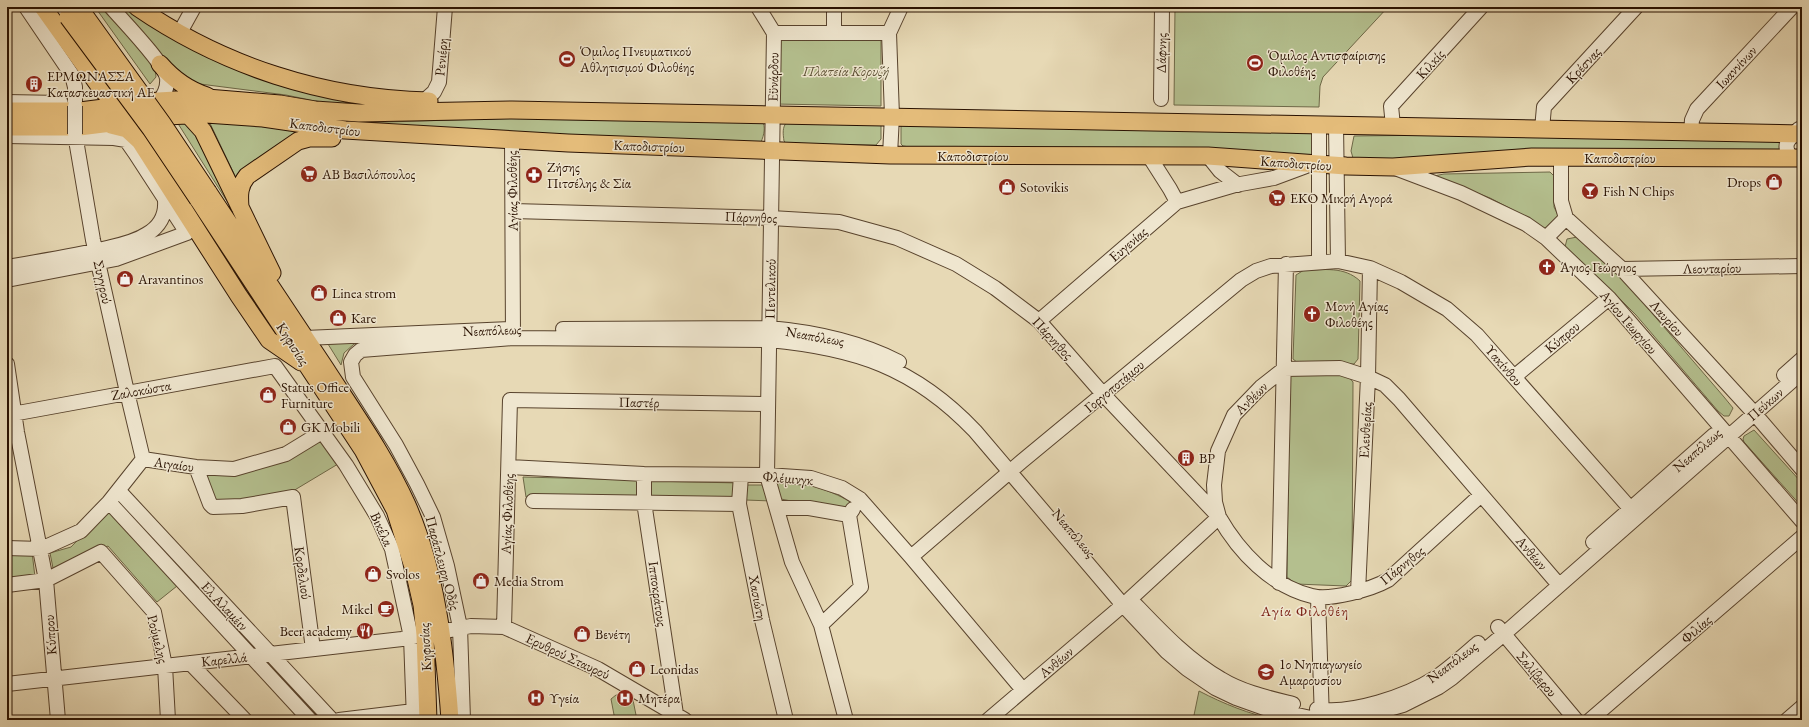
<svg xmlns="http://www.w3.org/2000/svg" width="1809" height="727" font-family="'EB Garamond',serif">
<rect width="100%" height="100%" fill="#e7d9b5"/>
<filter id="stains"><feTurbulence type="fractalNoise" baseFrequency=".005" numOctaves="4"/><feColorMatrix values="0 0 0 0 .2 0 0 0 0 .09 0 0 0 0 .02 0 0 0 .5 -.17"/></filter>
<radialGradient id="worn" r=".72"><stop offset=".6" stop-color="#630" stop-opacity="0"/><stop offset="1" stop-color="#630" stop-opacity=".3"/></radialGradient>
<path fill="#b4bf8e" stroke="#6e6847" d="M95,7H103L155,68L156,77L150,84Z
M119,7H128L141,17L373,105L330,104L286,95L200,84C169,74 141,32 119,7Z
M1175,7H1388L1323,77L1320,86L1319,107L1174,105Z
M881,35V106L776,104L779,38Z
M589,116L762,120C766,127 764,135 761,142L576,139L352,123Z
M207,117L300,130L293,134L237,180Z
M177,122L190,123L247,233Z
M787,122L881,125V139L876,145L787,144L784,141C783,134 782,127 787,122Z
M901,123L1315,130L1314,155L910,147L903,146L901,144Z
M1444,135L1782,141L1784,146L1779,150L1365,160L1353,158L1351,151L1354,136Z
M1550,172L1554,176V207L1560,219L1548,232L1513,210L1490,198L1434,176L1444,174Z
M1577,237L1586,242L1627,284L1724,397L1733,408L1729,416H1724L1718,411L1636,315L1605,284L1570,253L1565,247L1567,239Z
M1304,270C1324,270 1344,266 1360,281L1358,359L1354,364L1298,363L1293,359L1296,275Z
M501,335L354,344L344,353L341,365L328,344Z
M1293,373L1347,375L1353,382L1352,580L1346,586L1296,584L1287,577L1289,378Z
M1754,430L1802,483V507L1744,442L1743,439L1744,436Z
M320,438L338,464L293,491L241,503H215L203,478L208,472Z
M523,477L641,480L640,499L526,497Z
M648,481L740,483L739,499L648,498Z
M777,481C785,482 794,481 802,483C814,485 854,499 858,510L812,505L781,499C777,495 774,487 777,481Z
M748,485H768L772,501L745,500L746,488Z
M119,497L263,649L256,650L115,501Z
M109,508L177,586L157,602L108,546L54,573L50,553L71,547Z
M7,552H32L35,577L7,581Z
M1199,691C1224,704 1249,714 1277,720H1193Z
M616,695H624L633,700L637,720H615L611,699Z"/>
<g fill="none" stroke-linecap="round" stroke-linejoin="round">
<g stroke="#58432d" stroke-width="16">
<path id="minor" d="M26,7L72,75L75,87V106
M111,7C123,21 164,63 167,78C168,87 165,94 159,101
M758,7L774,33L767,475L792,562L821,625
M774,33H889
M834,33V7
M179,34L194,7
M1161,99L1162,7
M424,101L434,92L439,82L445,7
M7,102L61,103
M1336,125L1338,261
M1393,126L1391,106L1481,7
M1542,129L1544,107L1636,7
M1691,132L1692,120L1697,109L1792,7
M75,134L93,240L127,392L143,459
M7,136L114,138L126,140L135,153L187,233L116,259L7,280
M512,140L513,338
M890,155L892,116L889,33L901,7
M1149,156L1170,189L1177,202
M1208,156L1220,171L1238,185
M1561,158V201L1566,218L1622,269L1754,413L1802,469
M1792,158C1781,146 1788,139 1799,129
M1395,168L1461,193L1526,224L1546,238L1609,298L1802,521
M513,211L771,218L839,222L897,238L956,264L995,288L1039,321L1103,394L1219,517C1239,552 1271,586 1312,596C1330,601 1372,589 1388,580L1481,495
M1546,238L1566,218
M1319,261V124
M7,267C40,261 74,256 107,248C120,245 135,242 147,234C159,227 166,215 165,201
M1622,269L1802,266
M1039,321L1177,202L1235,185L1274,178L1309,165
M563,329L769,328C815,332 858,341 899,362
M305,338L510,329
M7,364L17,432L46,580L58,720
M1784,375L1802,359
M1514,377L1609,298
M7,415L275,366L346,465L377,516L392,549L411,637L414,720
M143,459L196,467L234,469L286,454L322,432
M196,467L210,504L213,507L242,506L293,497L313,649
M509,467L644,474L767,475L811,478L842,488L860,499L911,557L1023,690
M644,474V502L676,714
M741,475L739,504L762,620L786,720
M119,491L332,720
M533,501L739,504
M109,502L310,720
M778,508H809L849,515L853,509
M1593,542L1714,435
M7,548L41,549L81,531L109,502L143,459
M911,557L1021,462L1241,280L1256,271L1271,266L1338,261L1370,268L1401,282L1447,309L1477,335L1636,515
M1279,583L1286,264
M7,585L46,580L101,552L154,612L165,666L168,720
M1358,592L1368,377L1370,268
M1318,597L1322,720
M1131,600C1158,628 1186,659 1221,679C1242,692 1269,698 1293,704
M504,627L510,400L768,404
M1498,627L1576,720
M190,663L245,720
M7,684L402,639L471,626L504,627L598,669L685,720
M1317,709C1351,715 1407,696 1435,678C1450,668 1464,655 1478,643
M339,720L414,711
M463,720L460,627L447,566L433,517L417,484L396,445L353,377L351,362L355,355L361,350L513,338L769,340C855,348 914,367 975,431L1123,605L1167,652L1187,669L1215,688L1236,698L1264,708L1311,718L1344,719L1364,716L1403,705L1439,687L1452,678L1504,634L1802,372
M846,720L821,625L861,587L849,515
M988,720L1130,599L1219,517L1215,502L1214,485L1218,451L1234,415L1261,387L1284,369L1340,368L1368,377L1385,385L1399,399L1559,585
M1590,720L1802,537
M1787,720L1802,707"/>
</g>
<g stroke="#291100" stroke-width="19">
<path id="major" d="M43,7L100,87L112,101L126,111
M137,7C223,66 324,99 429,101
M160,64C173,79 188,90 207,96
M184,110L203,131L272,273
M7,111H80L159,101L207,98L280,104L315,110L359,113L512,110L1802,134
M111,125L127,129L140,141L239,296L269,340L301,362
M7,127H79L167,116L206,114L263,118L345,130L568,143L890,155L1208,156L1346,166L1393,167L1532,157L1802,158
M208,192C247,251 286,310 325,368C354,413 385,456 407,505C436,571 445,649 450,720
M198,199L363,450L395,510L414,570L422,605L425,635L428,720
M240,207C239,194 239,186 247,176L298,141L309,138H332"/>
</g>
<use href="#minor" stroke="#efe6cf" stroke-width="14"/>
<use href="#major" stroke="#e4bc7a" stroke-width="17"/>
<g stroke="#58432d" stroke-width="16" stroke-linecap="butt">
<path id="minor-bridge" d="M75,134V106"/>
</g>
<g stroke="#291100" stroke-width="19" stroke-linecap="butt">
<path id="major-bridge" d="M80,9L162,123L208,192
M68,17L151,129L198,199"/>
</g>
<use href="#minor-bridge" stroke="#efe6cf" stroke-width="14"/>
<use href="#major-bridge" stroke="#e4bc7a" stroke-width="17"/>
</g>
<defs>
<g id="stadium-disc" transform="scale(0.9)"><circle r="9.5" fill="#8f2418" stroke="#efe6cf"/><path d="M0-5a6.5 5 0 1 0 0 10a6.5 5 0 1 0 0-10ZM-3.5-1.8h7v3.6h-7Z" fill="#fff"/></g>
<g id="building-disc" transform="scale(0.9)"><circle r="9.5" fill="#8f2418" stroke="#efe6cf"/><path d="M-4-6H4V6H1V3H-1V6H-4ZM-2.5-4.3h1.7v1.8h-1.7ZM.8-4.3h1.7v1.8H.8ZM-2.5-1h1.7V.8h-1.7ZM.8-1h1.7V.8H.8Z" fill="#fff"/></g>
<g id="supermarket-disc" transform="scale(0.9)"><circle r="9.5" fill="#8f2418" stroke="#efe6cf"/><path d="M-6-5.5h2.5l.6 2H6L4.5 2H-2.5L-4.4-4H-6ZM-1.5 3.2a1.3 1.3 0 1 0 .1 0ZM3 3.2a1.3 1.3 0 1 0 .1 0Z" fill="#fff"/></g>
<g id="pharmacy-disc" transform="scale(0.9)"><circle r="9.5" fill="#8f2418" stroke="#efe6cf"/><path d="M-2-6h4v4h4v4h-4v4h-4v-4h-4v-4h4Z" fill="#fff"/></g>
<g id="shop-disc" transform="scale(0.9)"><circle r="9.5" fill="#8f2418" stroke="#efe6cf"/><path d="M-5-2.5h2.3a2.7 3.5 0 0 1 5.4 0H5L5.5 6h-11ZM-1.5-2.5h3a1.5 2.3 0 0 0-3 0Z" fill="#fff"/></g>
<g id="bar-disc" transform="scale(0.9)"><circle r="9.5" fill="#8f2418" stroke="#efe6cf"/><path d="M-6-5H6L.8 .8V4.5H3.5V6h-7V4.5H-.8V.8Z" fill="#fff"/></g>
<g id="church-disc" transform="scale(0.9)"><circle r="9.5" fill="#8f2418" stroke="#efe6cf"/><path d="M-1.2-6h2.4v3.5h3.3v2.4h-3.3V6h-2.4V-.1h-3.3v-2.4h3.3Z" fill="#fff"/></g>
<g id="cafe-disc" transform="scale(0.9)"><circle r="9.5" fill="#8f2418" stroke="#efe6cf"/><path d="M-5.5-4.5H6V0H3Q3 3.5 0 3.5H-2.5Q-5.5 3.5-5.5 0ZM3-3.2v2h1.7v-2ZM-6 4.5H4V6H-6Z" fill="#fff"/></g>
<g id="restaurant-disc" transform="scale(0.9)"><circle r="9.5" fill="#8f2418" stroke="#efe6cf"/><path d="M-5-6h1v4h1v-4h1v4h1v-4h1v5L-1.5 .5V6h-2V.5L-5-1ZM5-6V6H3V1.5H1.5Q1.5-4 5-6Z" fill="#fff"/></g>
<g id="school-disc" transform="scale(0.9)"><circle r="9.5" fill="#8f2418" stroke="#efe6cf"/><path d="M0-5L7-2L0 1L-7-2ZM-4 1L0 2.5L4 1V4Q0 6-4 4Z" fill="#fff"/></g>
<g id="hospital-disc" transform="scale(0.9)"><circle r="9.5" fill="#8f2418" stroke="#efe6cf"/><path d="M-5-5h3v3.5h4V-5h3V5h-3V1.5h-4V5h-3Z" fill="#fff"/></g>
</defs>
<g fill-rule="evenodd">
<use href="#stadium-disc" x="567" y="59"/>
<use href="#stadium-disc" x="1255" y="63"/>
<use href="#building-disc" x="34" y="84"/>
<use href="#supermarket-disc" x="309" y="174"/>
<use href="#pharmacy-disc" x="534" y="175"/>
<use href="#shop-disc" x="1774" y="182"/>
<use href="#shop-disc" x="1007" y="187"/>
<use href="#bar-disc" x="1590" y="191"/>
<use href="#supermarket-disc" x="1277" y="198"/>
<use href="#church-disc" x="1547" y="267"/>
<use href="#shop-disc" x="125" y="279"/>
<use href="#shop-disc" x="319" y="293"/>
<use href="#church-disc" x="1312" y="314"/>
<use href="#shop-disc" x="338" y="318"/>
<use href="#shop-disc" x="268" y="395"/>
<use href="#shop-disc" x="288" y="427"/>
<use href="#building-disc" x="1186" y="458"/>
<use href="#shop-disc" x="373" y="574"/>
<use href="#shop-disc" x="481" y="581"/>
<use href="#cafe-disc" x="386" y="609"/>
<use href="#restaurant-disc" x="365" y="631"/>
<use href="#shop-disc" x="582" y="634"/>
<use href="#shop-disc" x="637" y="669"/>
<use href="#school-disc" x="1266" y="672"/>
<use href="#hospital-disc" x="536" y="698"/>
<use href="#hospital-disc" x="625" y="698"/>
</g>
<g text-anchor="middle" stroke-width="3" stroke-linejoin="round" paint-order="stroke">
<g font-size="14" fill="#291100" stroke="#efe6cf" text-anchor="start">
<text x="580" y="56">Όμιλος Πνευματικού<tspan x="580" dy="16">Αθλητισμού Φιλοθέης</tspan></text>
<text x="1268" y="60">Όμιλος Αντισφαίρισης<tspan x="1268" dy="16">Φιλοθέης</tspan></text>
<text x="47" y="81">ΕΡΜΩΝΑΣΣΑ<tspan x="47" dy="16">Κατασκευαστική ΑΕ</tspan></text>
<text x="547" y="172">Ζήσης<tspan x="547" dy="16">Πιτσέλης &amp; Σία</tspan></text>
<text x="322" y="179">ΑΒ Βασιλόπουλος</text>
<text x="1761" y="187" text-anchor="end">Drops</text>
<text x="1020" y="192">Sotovikis</text>
<text x="1603" y="196">Fish N Chips</text>
<text x="1290" y="203">ΕΚΟ Μικρή Αγορά</text>
<text x="1560" y="272">Άγιος Γεώργιος</text>
<text x="138" y="284">Aravantinos</text>
<text x="332" y="298">Linea strom</text>
<text x="1325" y="311">Μονή Αγίας<tspan x="1325" dy="16">Φιλοθέης</tspan></text>
<text x="351" y="323">Kare</text>
<text x="281" y="392">Status Office<tspan x="281" dy="16">Furniture</tspan></text>
<text x="301" y="432">GK Mobili</text>
<text x="1199" y="463">BP</text>
<text x="386" y="579">Svolos</text>
<text x="494" y="586">Media Strom</text>
<text x="373" y="614" text-anchor="end">Mikel</text>
<text x="352" y="636" text-anchor="end">Beer academy</text>
<text x="595" y="639">Βενέτη</text>
<text x="1279" y="669">1ο Νηπιαγωγείο<tspan x="1279" dy="16">Αμαρουσίου</tspan></text>
<text x="650" y="674">Leonidas</text>
<text x="549" y="703">Υγεία</text>
<text x="638" y="703">Μητέρα</text>
</g>
<g font-size="14" fill="#291100" stroke="#efe6cf">
<text transform="translate(1161 53) rotate(-89)" y="5">Δάφνης</text>
<text transform="translate(441 57) rotate(-85)" y="5">Ρενιέρη</text>
<text transform="translate(1430 64) rotate(-48)" y="5">Κιλκίς</text>
<text transform="translate(1583 65) rotate(-47)" y="5">Κρέσνας</text>
<text transform="translate(1736 67) rotate(-47)" y="5">Ιωαννίνων</text>
<text transform="translate(773 77) rotate(-89)" y="5">Εϋνάρδου</text>
<text transform="translate(325 127) rotate(7)" y="5">Καποδιστρίου</text>
<text transform="translate(649 146) rotate(2)" y="5">Καποδιστρίου</text>
<text x="973" y="161">Καποδιστρίου</text>
<text x="1620" y="163">Καποδιστρίου</text>
<text transform="translate(1296 163) rotate(4)" y="5">Καποδιστρίου</text>
<text transform="translate(512 191) rotate(-91)" y="5">Αγίας Φιλοθέης</text>
<text transform="translate(751 217) rotate(2)" y="5">Πάρνηθος</text>
<text transform="translate(1128 244) rotate(-41)" y="5">Ευγενίας</text>
<text transform="translate(1712 268) rotate(-1)" y="5">Λεονταρίου</text>
<text transform="translate(103 282) rotate(78)" y="5">Συγγρού</text>
<text transform="translate(770 289) rotate(-89)" y="5">Πεντελικού</text>
<text transform="translate(1667 318) rotate(48)" y="5">Λαυρίου</text>
<text transform="translate(1629 322) rotate(49)" y="5">Αγίου Γεωργίου</text>
<text transform="translate(492 330) rotate(-2)" y="5">Νεαπόλεως</text>
<text transform="translate(815 336) rotate(10)" y="5">Νεαπόλεως</text>
<text transform="translate(1562 337) rotate(-40)" y="5">Κύπρου</text>
<text transform="translate(1053 338) rotate(47)" y="5">Πάρνηθος</text>
<text transform="translate(293 344) rotate(57)" y="5">Κηφισίας</text>
<text transform="translate(1504 365) rotate(49)" y="5">Υακίνθου</text>
<text transform="translate(1114 386) rotate(-40)" y="5">Γοργοποτάμου</text>
<text transform="translate(141 390) rotate(-10)" y="5">Ζαλοκώστα</text>
<text transform="translate(1251 398) rotate(-45)" y="5">Ανθέων</text>
<text transform="translate(639 402) rotate(1)" y="5">Παστέρ</text>
<text transform="translate(1765 404) rotate(-41)" y="5">Πεύκων</text>
<text transform="translate(1365 430) rotate(-87)" y="5">Ελευθερίας</text>
<text transform="translate(1697 450) rotate(-41)" y="5">Νεαπόλεως</text>
<text transform="translate(174 464) rotate(8)" y="5">Αιγαίου</text>
<text transform="translate(788 478) rotate(5)" y="5">Φλέμινγκ</text>
<text transform="translate(507 514) rotate(-88)" y="5">Αγίας Φιλοθέης</text>
<text transform="translate(382 529) rotate(65)" y="5">Βικέλα</text>
<text transform="translate(1074 533) rotate(50)" y="5">Νεαπόλεως</text>
<text transform="translate(1532 553) rotate(49)" y="5">Ανθέων</text>
<text transform="translate(443 563) rotate(75)" y="5">Παράπλευρη Οδός</text>
<text transform="translate(1402 565) rotate(-39)" y="5">Πάρνηθος</text>
<text transform="translate(303 573) rotate(82)" y="5">Κορδελιού</text>
<text transform="translate(658 594) rotate(82)" y="5">Ιπποκράτους</text>
<text transform="translate(758 598) rotate(79)" y="5">Χασιώτη</text>
<text transform="translate(225 606) rotate(47)" y="5">Ελ Αλαμέιν</text>
<text transform="translate(1696 629) rotate(-41)" y="5">Φιλίας</text>
<text transform="translate(50 635) rotate(-94)" y="5">Κύπρου</text>
<text transform="translate(158 639) rotate(76)" y="5">Ρούμελης</text>
<text transform="translate(425 647) rotate(-93)" y="5">Κηφισίας</text>
<text transform="translate(568 656) rotate(25)" y="5">Ερυθρού Σταυρού</text>
<text transform="translate(224 659) rotate(-6)" y="5">Καρελλά</text>
<text transform="translate(1056 662) rotate(-40)" y="5">Ανθέων</text>
<text transform="translate(1452 662) rotate(-37)" y="5">Νεαπόλεως</text>
<text transform="translate(1537 674) rotate(50)" y="5">Σαλίβερου</text>
</g>
<g font-size="14" font-style="italic" fill="#5a4e32" stroke="#efe6cf">
<text x="846" y="76">Πλατεία Κορυζή</text>
</g>
<g font-size="15" letter-spacing="1" fill="#7a1f14" stroke="#efe6cf">
<text x="1305" y="616">Αγία Φιλοθέη</text>
</g>
</g>
<rect width="1809" height="727" fill="none" stroke="#e7d9b5" stroke-width="24"/>
<rect x="8" y="8" width="1793" height="711" fill="none" stroke="#291100" stroke-width="2"/>
<rect x="12" y="12" width="1785" height="703" fill="none" stroke="#291100"/>
<rect width="100%" height="100%" filter="url(#stains)"/>
<rect width="100%" height="100%" fill="url(#worn)"/>
</svg>
